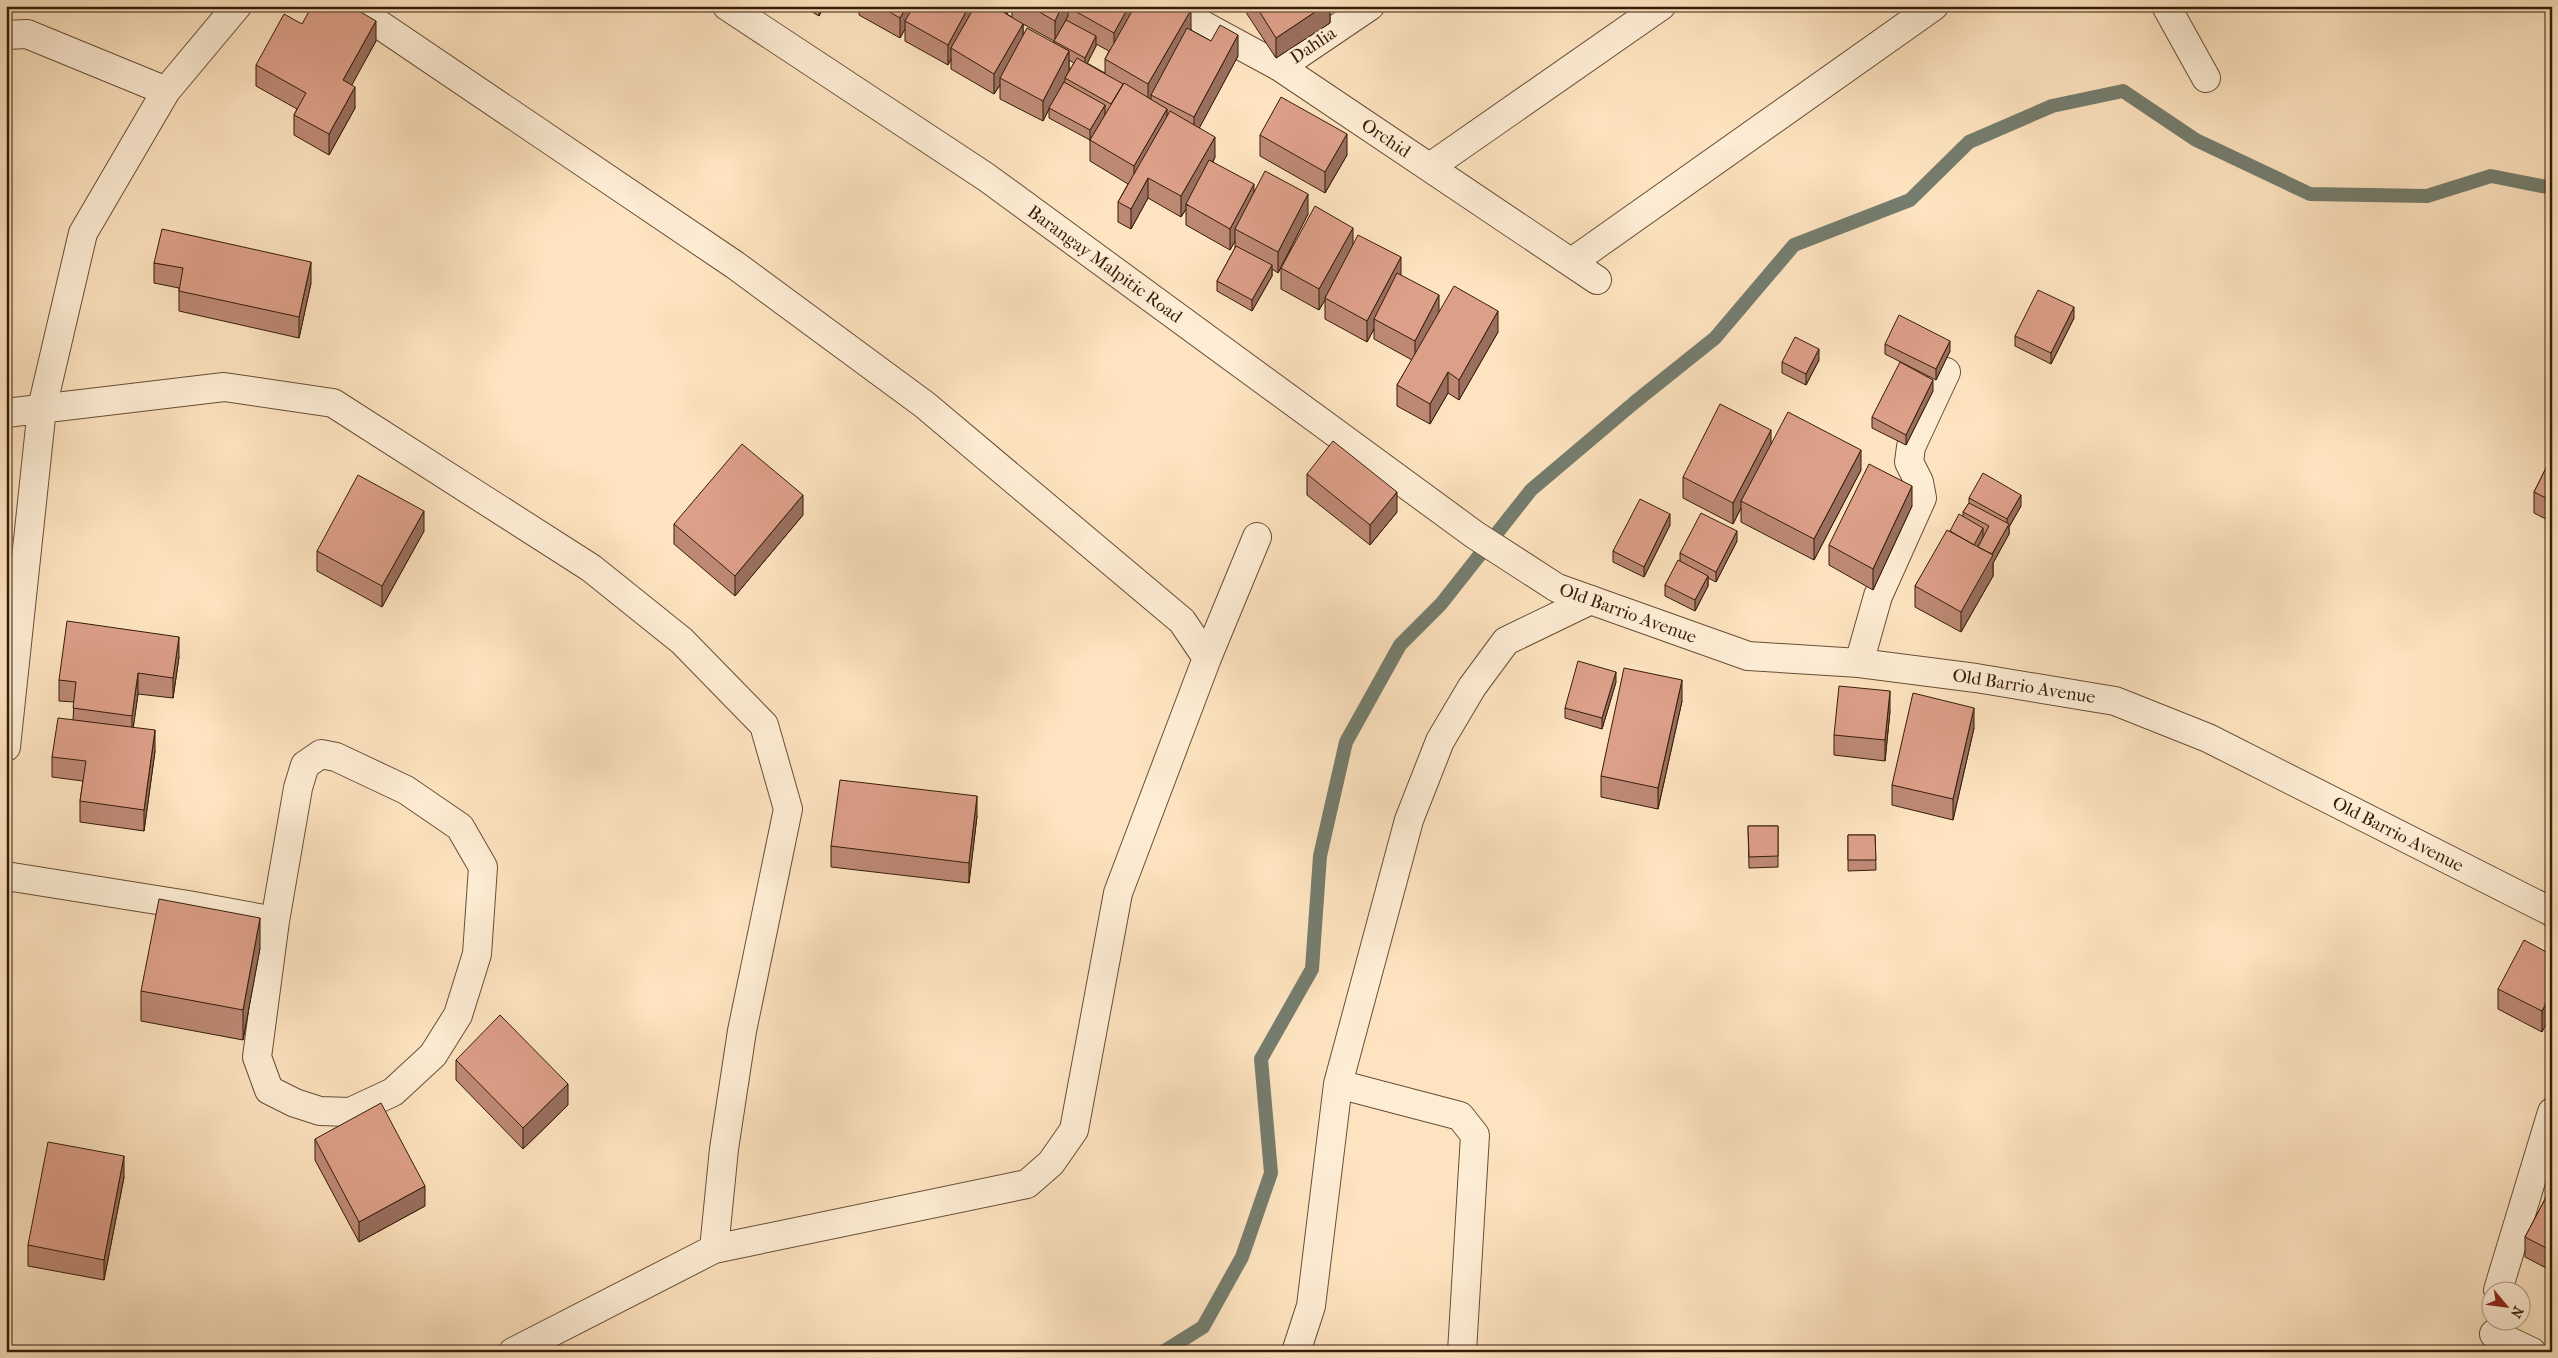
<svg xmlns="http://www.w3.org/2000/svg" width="2558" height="1358" font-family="'IM FELL French Canon',serif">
<rect width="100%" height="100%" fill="#fde3bf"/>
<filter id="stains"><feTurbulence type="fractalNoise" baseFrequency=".004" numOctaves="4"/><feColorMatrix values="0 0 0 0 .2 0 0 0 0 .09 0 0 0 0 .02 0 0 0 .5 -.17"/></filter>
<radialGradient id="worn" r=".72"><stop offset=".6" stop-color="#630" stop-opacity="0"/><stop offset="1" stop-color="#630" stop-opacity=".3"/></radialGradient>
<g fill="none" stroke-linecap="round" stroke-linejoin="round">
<path stroke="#757d6e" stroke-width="14" d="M1163,1352L1203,1327L1242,1257L1271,1173L1261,1059L1312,969L1320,856L1346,742L1400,645L1441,604L1531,490L1635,402L1715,338L1794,245L1910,200L1969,142L2052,106L2123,91L2196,140L2310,194L2427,196L2491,176L2552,188"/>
<g stroke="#684e36" stroke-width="30">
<path id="minor" d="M352,6L735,265L925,405L1182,621L1207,658
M1168,6L1280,67L1597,280
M2166,6L2206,78
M6,35L27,34L166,91
M1280,67L1370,6
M1430,167L1661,6
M1572,262L1934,6
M6,413L224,387L333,403L591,568L682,641L764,725L788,809L742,1031L724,1149L714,1249L513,1352
M1859,663L1878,596L1922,498L1919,482L1909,462L1911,447L1946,372
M6,747L42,408L83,233L166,91L237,6
M6,876L188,905L275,921L298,788L305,765L321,754L336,757L406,790L460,827L483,867L477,954L458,1015L433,1055L393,1092L350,1112L320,1111L295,1103L269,1090L257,1057L275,921
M714,1249L1027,1184L1051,1163L1074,1130L1118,893L1207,658L1257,537
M2498,1290L2552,1112
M2494,1334L2532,1352
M1296,1352L1311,1306L1338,1084
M1462,1352L1475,1135L1460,1116L1338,1084L1409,820L1440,741L1472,687L1506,641L1591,600"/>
</g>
<g stroke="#684e36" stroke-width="30">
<path id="tertiary" d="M727,6L986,177L1475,535L1557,588L1748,656L1859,663L1976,678L2115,701L2208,738L2552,912"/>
</g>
<use href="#minor" stroke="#feedd5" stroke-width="28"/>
<use href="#tertiary" stroke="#feedd5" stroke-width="28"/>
</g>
<path fill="#bd8975" stroke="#361c08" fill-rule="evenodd" d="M802,6H824L819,16Z
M859,6H1011L1007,14L1012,17V6H1185L1191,30L1238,56L1199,128L1215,157L1213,162L1254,191L1308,214L1278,273L1272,269V276L1252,311L1217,291V281L1235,248V241L1230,250L1186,225V209L1181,217L1148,198L1131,229L1118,222V202L1128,184L1090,161V140L1049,118V109L1043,121L1000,99V85L994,94L951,69V59L948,65L905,41V29L900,38L859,15ZM1023,24L1054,41V43L1023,35ZM1096,44L1109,51L1105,59V73L1087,63L1096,46ZM1069,60L1074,63L1069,71Z
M1247,6H1330V23L1276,58L1247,14Z
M302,24L376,41L351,85L355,108L329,155L294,135V115L297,109L256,86V65Z
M1260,135L1347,155L1325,193L1260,156Z
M1353,244L1401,275L1439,311L1498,332L1459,400L1448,393L1430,424L1397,406V385L1412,360L1374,339V329L1367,342L1325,319V300L1319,310L1281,289V268Z
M154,263L311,283L299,338L179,311V288L154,283Z
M2074,318L2051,364L2015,346V336Z
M1885,344L1950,351L1936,380L1885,354Z
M1819,360L1806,385L1782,373V362Z
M1933,391L1906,445L1872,428V417Z
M1771,445L1861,470L1814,560L1741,522V508L1733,524L1683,498V477Z
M2552,456V522L2534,513V492Z
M1307,474L1397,512L1370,545L1307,495Z
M1969,498L2021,506L2009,527V534L1993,563V576L1961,632L1915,607V586L1950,531L1963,516V512L1969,503Z
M1912,506L1873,590L1829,565V545Z
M803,515L735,596L674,544V524Z
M1670,525L1644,577L1613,562V551Z
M424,531L382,607L317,571V551Z
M1737,541L1716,582L1708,578V586L1695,611L1665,596V585L1680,561V553Z
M179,657L173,698L138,694L133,727L155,751L144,831L80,822V801L83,781L52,777V757L73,720L74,702L59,701V680Z
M1616,682L1602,729L1565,718V708Z
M1682,701L1658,809L1601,797V776Z
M1890,711L1885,761L1834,755V735Z
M1974,728L1953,820L1892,805V785Z
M977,816L969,883L831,867V846Z
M1748,826H1778V867L1749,868Z
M1848,835H1875L1876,870L1848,871Z
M260,948L243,1040L141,1021V991Z
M2552,955L2542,1032L2498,1009V989Z
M456,1060L568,1105L523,1149L456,1080Z
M315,1139L425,1206L359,1242L315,1160Z
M124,1177L104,1280L28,1266V1245Z
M2552,1186V1271L2525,1257V1237Z"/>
<path fill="#9a6f5f" stroke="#361c08" d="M819,6H824L819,16Z
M907,6H918L905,21V29L900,38V18Z
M969,6H981L951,48V59L948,65V45Z
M1006,6H1011L1006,16Z
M1062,6H1074L1068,7V16L1055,41V21Z
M1129,6H1141L1114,54V33Z
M1324,6H1330V23L1276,58V38Z
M1191,10V30L1151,95V100L1148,105V84Z
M376,21V41L343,101V80Z
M1023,24V44L1000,78V85L994,94V74Z
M1238,35V56L1194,138V117Z
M1096,36V46L1085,68V58Z
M1069,51V71L1065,78V80L1050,108H1049V109L1043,121V101Z
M355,87V108L329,155V134Z
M1105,105V116L1090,141V130Z
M1167,109V129L1134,187V166Z
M1347,134V155L1325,193V172Z
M1215,137V157L1188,206L1186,204V209L1181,217V196Z
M1148,178V198L1131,229V209Z
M1254,184V205L1235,229V241L1230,250V229Z
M1308,194V214L1278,273V252Z
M1353,228V248L1325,298V300L1319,310V289Z
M1401,257V278L1374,319V329L1367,342V321Z
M311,262V283L299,338V317Z
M1272,265V276L1252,311V300Z
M1439,295V315L1415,361V341Z
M2074,307V318L2051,364V353Z
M1498,311V332L1459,400V380Z
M1950,341V351L1936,380V369Z
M1819,349V360L1806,385V374Z
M1448,372V393L1430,424V404Z
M1933,380V391L1906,445V435Z
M1771,430V451L1741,501V508L1733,524V503Z
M1861,450V470L1814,560V539Z
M1912,486V506L1873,590V569Z
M1397,492V512L1370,545V525Z
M803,495V515L735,596V576Z
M2021,495V506L2009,527V534L1993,563V576L1961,632V612L2007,527V519Z
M424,511V531L382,607V586Z
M1670,514V525L1644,577V567Z
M1983,528V538L1971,559V549Z
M1737,531V541L1716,582V572Z
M1708,576V586L1695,611V600Z
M179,637V657L173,698V678Z
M1616,672V682L1602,729V718Z
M138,673V694L132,737V716Z
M1682,680V701L1658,809V788Z
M1890,691V711L1885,761V740Z
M1974,708V728L1953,820V799Z
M155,730V751L144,831V810Z
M977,796V816L969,883V863Z
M260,918V948L243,1040V1010Z
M2552,992V1013L2542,1032V1011Z
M568,1084V1105L523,1149V1128Z
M124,1156V1177L104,1280V1260Z
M425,1186V1206L359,1242V1222Z"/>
<path fill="#dc9f88" stroke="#361c08" d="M312,6H350L376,21L343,80L355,87L329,134L294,115L306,93L256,65L284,14L302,24Z
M879,6H907L900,18Z
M914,6H969L948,45L905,21Z
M975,6H993L1023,24L994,74L951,48Z
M1029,6H1062L1055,21Z
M1069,6H1129L1114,33L1068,7Z
M1135,6H1185L1191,10L1148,84L1105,59Z
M1256,6H1324L1276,38Z
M1066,20L1096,36L1085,58L1054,41Z
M1220,25L1238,35L1194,117L1151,95L1187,28L1211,41Z
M1027,28L1069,51L1043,101L1000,78Z
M1077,58L1123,84L1111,104L1065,78Z
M1064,82L1105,105L1090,130L1049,108Z
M1124,83L1167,109L1134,166L1090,140Z
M1281,97L1347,134L1325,172L1260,135Z
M1170,111L1215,137L1181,196L1148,178L1131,209L1118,202Z
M1209,160L1254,184L1230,229L1186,204Z
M1265,171L1308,194L1278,252L1235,229Z
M1315,206L1353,228L1319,289L1281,268Z
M162,229L311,262L299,317L179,291L183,268L154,263Z
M1358,235L1401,257L1367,321L1325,298Z
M1236,246L1272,265L1252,300L1217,281Z
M1397,273L1439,295L1415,341L1374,319Z
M1454,286L1498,311L1459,380L1448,372L1430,404L1397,385Z
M2038,290L2074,307L2051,353L2015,336Z
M1899,315L1950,341L1936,369L1885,344Z
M1795,337L1819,349L1806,374L1782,362Z
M1900,362L1933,380L1906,435L1872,417Z
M1720,404L1771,430L1733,503L1683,477Z
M1788,412L1861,450L1814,539L1741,501Z
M1333,441L1397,492L1370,525L1307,474Z
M742,444L803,495L735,576L674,524Z
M2552,456V501L2534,492Z
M1869,464L1912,486L1873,569L1829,545Z
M1983,473L2021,495L2007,519L1969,498Z
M358,475L424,511L382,586L317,551Z
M1640,499L1670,514L1644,567L1613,551Z
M1969,503L2009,524L1992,554L1978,547L1989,526L1963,512Z
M1701,513L1737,531L1716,572L1680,553Z
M1959,514L1983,528L1974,545L1950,531Z
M1947,530L1993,555L1961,612L1915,586Z
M1678,560L1708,576L1695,600L1665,585Z
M67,621L179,637L173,678L138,673L132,716L73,708L76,682L59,680Z
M1578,661L1616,672L1602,718L1565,708Z
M1624,668L1682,680L1658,788L1601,776Z
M1839,686L1890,691L1885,740L1834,735Z
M1913,693L1974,708L1953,799L1892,785Z
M58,718L155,730L144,810L80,801L86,761L52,757Z
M840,780L977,796L969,863L831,846Z
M1748,826H1778V856L1749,857Z
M1848,835H1875L1876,860H1848Z
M159,899L260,918L243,1010L141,991Z
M2524,940L2552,955V992L2542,1011L2498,989Z
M500,1015L568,1084L523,1128L456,1060Z
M381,1103L425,1186L359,1222L315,1139Z
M48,1142L124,1156L104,1260L28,1245Z
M2552,1186V1251L2525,1237Z"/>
<g text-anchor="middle" stroke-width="5" stroke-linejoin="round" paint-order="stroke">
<g font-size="18" fill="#361c08" stroke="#feedd5">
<text transform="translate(1313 45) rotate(-34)" y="6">Dahlia</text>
<text transform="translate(1386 138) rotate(34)" y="6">Orchid</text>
<text transform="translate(1105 264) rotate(36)" y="6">Barangay Malpitic Road</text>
<text transform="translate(1628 613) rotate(20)" y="6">Old Barrio Avenue</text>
<text transform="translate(2024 686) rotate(9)" y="6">Old Barrio Avenue</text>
<text transform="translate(2398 834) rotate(27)" y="6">Old Barrio Avenue</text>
</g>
</g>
<rect width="2558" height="1358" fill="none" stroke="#fde3bf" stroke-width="25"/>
<rect x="8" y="8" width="2543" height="1343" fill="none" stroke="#361c08" stroke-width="2.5"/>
<rect x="12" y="12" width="2533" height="1333" fill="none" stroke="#361c08"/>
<g transform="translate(2506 1306) rotate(119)"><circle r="24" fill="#feedd5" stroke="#ae9983"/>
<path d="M0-4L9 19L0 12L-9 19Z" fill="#8f2418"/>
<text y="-8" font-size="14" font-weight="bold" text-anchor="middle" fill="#361c08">N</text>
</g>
<rect width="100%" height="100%" filter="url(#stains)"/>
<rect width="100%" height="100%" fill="url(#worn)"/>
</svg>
